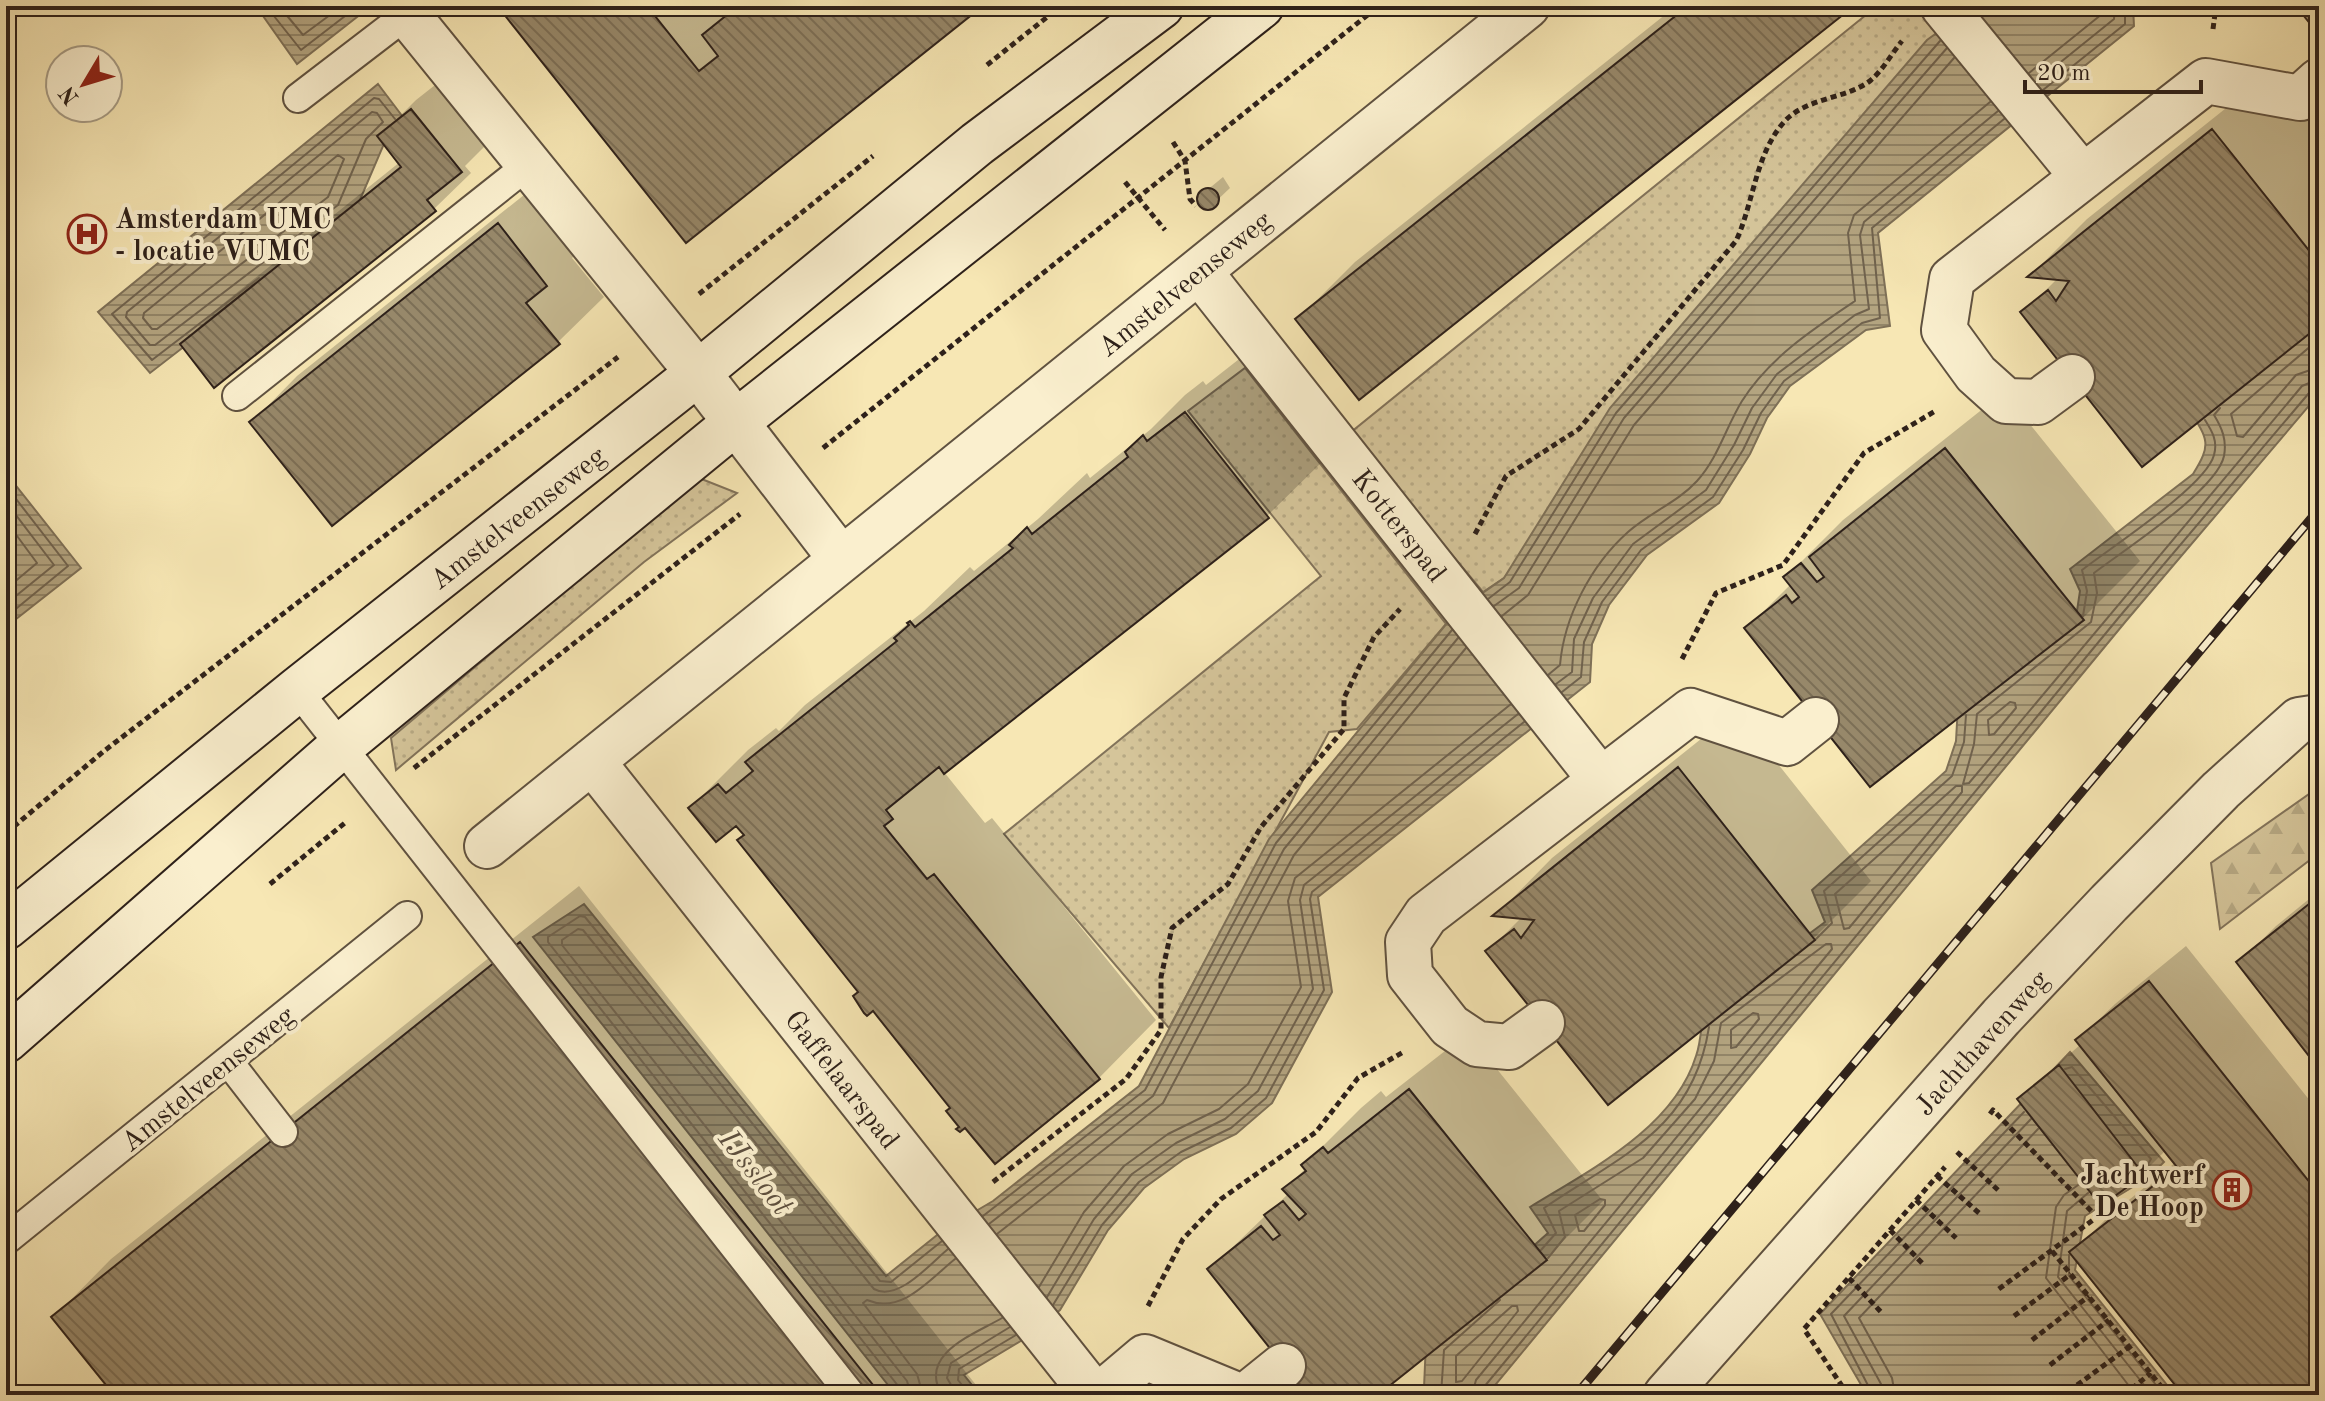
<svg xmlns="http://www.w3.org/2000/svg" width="2325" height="1401" font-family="'Old Standard TT',serif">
<defs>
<pattern id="grass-dots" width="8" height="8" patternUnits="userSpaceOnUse" patternTransform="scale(2)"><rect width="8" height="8" fill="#d5c59a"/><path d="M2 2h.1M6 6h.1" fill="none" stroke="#b7a984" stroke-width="1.8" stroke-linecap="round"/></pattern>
<pattern id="forest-firs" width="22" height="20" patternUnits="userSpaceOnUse" patternTransform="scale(2)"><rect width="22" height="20" fill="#d5c59a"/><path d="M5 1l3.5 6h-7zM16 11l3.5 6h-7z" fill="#b7a984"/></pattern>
<pattern id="water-rules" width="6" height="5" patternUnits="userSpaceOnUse" patternTransform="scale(2)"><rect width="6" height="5" fill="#b3a480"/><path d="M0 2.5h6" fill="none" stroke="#928568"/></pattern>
<pattern id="building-back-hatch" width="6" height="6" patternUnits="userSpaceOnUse" patternTransform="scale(2)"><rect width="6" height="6" fill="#97886a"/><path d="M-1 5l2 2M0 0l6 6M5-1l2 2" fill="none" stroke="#7c6f56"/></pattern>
</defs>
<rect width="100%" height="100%" fill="#f7e7b4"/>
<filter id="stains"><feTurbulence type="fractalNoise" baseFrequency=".0025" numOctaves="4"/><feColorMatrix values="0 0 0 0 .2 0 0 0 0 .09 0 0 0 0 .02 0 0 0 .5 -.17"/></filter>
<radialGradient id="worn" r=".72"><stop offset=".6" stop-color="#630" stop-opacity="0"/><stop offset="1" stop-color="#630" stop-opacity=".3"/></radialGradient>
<path fill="url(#grass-dots)" stroke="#82735a" stroke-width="2" d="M1877,6H1917L1938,32L1504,578L1483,592L1350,433Z
M1245,368L1446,624L1357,729L1329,732L1169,1028L1004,834L1321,576L1188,411Z
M699,478L737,493L644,562L396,770L391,738Z"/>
<path fill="url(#forest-firs)" stroke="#82735a" stroke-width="2" d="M2319,787V853L2220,929L2211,863Z"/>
<path fill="url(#water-rules)" stroke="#7e7057" stroke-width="2" d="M256,6H371L297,64Z
M1954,6H2133L2134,26L1878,233L1890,326L1866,330L1790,386L1767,418L1750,454L1719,503L1647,555L1609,605L1592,644L1590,682L1318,897L1332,992L1272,1103L1236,1134L1184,1159L1144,1188L1108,1230L1060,1310L1024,1339L964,1375L980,1395H896L533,937L584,904L886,1276L942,1231L993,1201L1139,1086L1269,839L1457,611L1504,578L1610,408L1927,40L1938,32Z
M378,84L409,125L383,146L353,216L150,373L98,312Z
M2319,299V394L2126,621L1487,1395H1419L1424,1388L1426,1342L1548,1233L1530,1207C1590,1170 1674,1128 1696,1056C1701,1043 1701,1027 1703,1013L1825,922L1812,890L1946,771L1956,741L1958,705L2077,611L2080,591L2070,569L2193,474C2212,444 2208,439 2189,410Z
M6,473L81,568L6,627Z
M2070,1052L2164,1162L2149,1177L2085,1216L2075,1270L2175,1395H1867L1820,1314Z"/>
<path fill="#0003" d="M513,6H980L686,240Z
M1676,6H1850L1298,319L1355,262Z
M2270,73L2319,134V323L2023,313L2058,278L2031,275L2087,219Z
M449,74L497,134L465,166L471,173L434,209L182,344L219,307L400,162L380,136L416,100Z
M1223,177L1230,188L1210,207L1201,204L1200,196Z
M544,179L591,239L572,258L604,297L558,342L252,422L297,376Z
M1243,356L1325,459L1267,516L944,772L985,823L992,818L1156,1020L1099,1078L995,1161L965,1125L961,1127L952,1108L860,992L746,834L736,823L690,808L748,750L776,728L779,731L805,705L924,611L970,567L974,571L1038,519L1087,473L1090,478L1151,429L1185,395L1203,381L1206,385Z
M2004,392L2140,561L2082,619L1746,629L1791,584L1786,577L1843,520Z
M1736,711L1871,881L1814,938L1608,1103L1488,951L1522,917L1497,914L1552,858Z
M579,886L984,1395H116L54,1317L111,1259Z
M2319,891V1066L2239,963L2276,926Z
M2186,946L2319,1112V1395H2186L2072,1253L2109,1216L2176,1162L2166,1150L2142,1174L2019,1099L2081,1044L2078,1040L2115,1004Z
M1468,1033L1603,1201L1546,1258L1375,1395H1309L1209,1270L1289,1193L1285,1189L1306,1168L1304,1165L1361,1108L1381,1091L1386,1097Z"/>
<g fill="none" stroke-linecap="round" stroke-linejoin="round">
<path stroke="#70624d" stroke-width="2" d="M266,6L301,50L358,6
M279,6L303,35L342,6
M2029,73L2102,14L2103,6
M2036,82L2114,19L2115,6
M2043,90L2125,24V6
M372,112L377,113L383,122L366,139L338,205L155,345H150L126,317L127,312Z
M338,155L344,159L328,197L157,329H152L143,318L144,313Z
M259,278L152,360L112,314L374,98L379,99L395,119
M2319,339L2231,414L2237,436L2243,437L2296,375L2319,367
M2220,408L2214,415C2222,428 2227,440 2224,456C2217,490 2124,550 2094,573L2097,593L2091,622L1977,714L1974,744L1963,784L1969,783L2302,386L2319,379
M6,486L68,566L6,617
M6,502L54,565L6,604
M6,521L37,563L6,589
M1488,599L1510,582L1616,413L1940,41
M1494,606L1519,588L1624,418L1947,48
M1502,616L1528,595L1634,425L1954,58
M2083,616L2087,591L2082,570C2110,548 2206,486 2214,455C2218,441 2212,431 2205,420
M1548,675L1560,665C1564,617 1591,565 1628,532C1649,513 1678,502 1697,481C1718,458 1726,427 1742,401C1769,358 1813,329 1855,301L1848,233L1854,215L1990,102
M1556,684L1572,672L1574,639L1593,598L1633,544L1706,490L1734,445L1752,408L1777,374L1855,315L1869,309L1860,235L1864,222L1998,111
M1562,692L1581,677L1584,642L1602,602L1641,550L1713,497L1743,450L1761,413L1784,381L1862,323L1880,318L1872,228L2004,119
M2010,702L2015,703L2016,708L1994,734L1989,735L1988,720Z
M1956,786H1962V792L1849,928L1844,929L1835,894Z
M1816,939L1832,923L1824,891L1952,776L1964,742L1966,715
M1753,1013L1758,1014L1759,1019L1736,1047L1731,1048V1030Z
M2065,1069L2072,1067L2151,1159L2144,1171
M2081,1183L2064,1195L2056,1207L2046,1278L2136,1395
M2088,1193L2067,1211L2058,1277L2152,1395
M1600,1199L1605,1200V1205L1584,1231H1579L1575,1215Z
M983,1216L1145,1090L1276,843L1452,630
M989,1224L1153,1096L1284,849L1458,638
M997,1234L1163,1103L1294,855L1466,648
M1541,1250L1556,1233L1544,1208C1620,1156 1693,1130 1709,1027
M2069,1255V1276L2164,1395
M1039,1287L1084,1212L1124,1166L1168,1134L1219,1109L1248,1084L1301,987L1288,901L1295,878L1511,704
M1047,1297L1094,1219L1132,1174L1176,1143L1225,1119L1258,1091L1313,989L1300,900L1304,885L1518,714
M1053,1305L1102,1225L1139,1182L1181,1152L1231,1128L1266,1098L1324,990L1310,899L1312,892L1524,722
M1512,1306H1517L1518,1311L1462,1381L1456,1382V1356Z
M901,1395L899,1387L548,942V937L580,916L585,917L880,1281L891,1282L942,1241
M911,1395L907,1381L562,945V940L578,929L583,930L874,1289C898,1302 930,1264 948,1249
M923,1395L917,1374L863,1303L867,1300C902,1315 930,1279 955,1259
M942,1395C917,1354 975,1334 1002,1318
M957,1395L947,1378L951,1363L1010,1327
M970,1395L958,1380L959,1369L1016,1335
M1441,1395L1444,1350L1500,1300
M1472,1395L1476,1380L1832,949L1831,944H1826L1721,1023L1714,1061L1695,1099L1643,1158L1559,1211L1565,1237L1548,1258
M1482,1395L1484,1387L2120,616L2309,393L2319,389
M1873,1395L1831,1314L2024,1112
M1883,1395L1881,1384L1844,1316L2031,1119
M1895,1395L1892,1378L1859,1318L2038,1129"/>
</g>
<path fill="url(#building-back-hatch)" stroke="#2e211a" stroke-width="2" d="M512,6H647L699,71L718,56L702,35L738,6H968L974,13L686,243L503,13Z
M1688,6H1854L1359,400L1295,319Z
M2296,6H2319V35Z
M411,109L462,172L427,200L436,211L214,388L180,344L401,167L377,136Z
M2212,129L2319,263V326L2142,467L2020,312L2048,290L2056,301L2069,281L2027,277Z
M1197 199a11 11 0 1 1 22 0a11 11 0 1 1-22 0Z
M498,223L547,286L526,303L560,344L332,526L249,422Z
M1185,412L1269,518L944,774L939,767L886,810L893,819L884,826L927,879L934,874L1100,1079L995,1164L965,1128L960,1132L956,1129L959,1127L946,1111L950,1108L873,1011L867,1016L864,1013L853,996L858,992L737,840L744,835L736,826L716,842L688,808L718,784L726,793L753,771L745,762L897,641L894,638L909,625L907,623L910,621L915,627L1013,548L1009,545L1027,527L1032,534L1128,457L1125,452L1143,435L1147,441Z
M1945,448L2084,620L1870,787L1744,628L1786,595L1792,603L1799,597L1783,577L1801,563L1817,582L1824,577L1809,557Z
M1678,767L1815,940L1608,1105L1485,951L1514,929L1521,938L1534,920L1492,916Z
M2319,896V1069L2236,962Z
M520,942L881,1395H114L51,1317Z
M2149,981L2319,1194V1395H2183L2069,1252L2177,1167L2075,1040Z
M2059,1065L2144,1175L2101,1206L2017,1099Z
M1409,1089L1547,1260L1378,1395H1307L1207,1269L1261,1226L1273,1240L1280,1235L1264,1215L1283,1201L1299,1220L1306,1214L1282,1189L1306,1171L1301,1165L1323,1147L1328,1153Z"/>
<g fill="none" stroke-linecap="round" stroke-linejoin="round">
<g stroke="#605240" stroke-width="32">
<path id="lane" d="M298,98L418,6
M237,396L528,165
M297,690L851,1395
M228,1061L283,1132
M6,1240L407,916"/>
</g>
<g stroke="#605240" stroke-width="48">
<path id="street" d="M1943,6L2083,177
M407,14L698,373L841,559
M1199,271L1600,779
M2072,377L2038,402L2006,401L1976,374L1944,330L1952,279L2206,81L2300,98L2319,81
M592,761L1094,1395
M487,846L1527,6
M1542,1023L1509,1047L1477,1044L1450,1026L1410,975L1408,942L1426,915L1691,711L1787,743L1816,720
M1100,1395L1145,1357L1237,1395
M1247,1395L1283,1366
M1666,1395L2001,1017L2109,903L2221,790L2299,720L2319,717"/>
</g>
<g stroke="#2e211a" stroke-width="48">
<path id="secondary" d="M6,927L297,690L698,373L977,144L1161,6
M6,1040L340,747L735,423L1261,6"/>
</g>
<path stroke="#2e211a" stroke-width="5" stroke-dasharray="6 4" stroke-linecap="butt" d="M2213,29L2216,6
M987,65L1061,6
M1173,142L1185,161L1190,199L1196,206
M1125,182L1165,230
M699,294L873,156
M823,448L1379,6
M1475,534L1506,476L1579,429L1736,241C1754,202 1755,155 1784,122C1806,97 1848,99 1871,80C1883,70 1892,53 1902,41
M1682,659L1716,593L1783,565L1864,453L1937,410
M414,768L740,514
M6,833L104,751L618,357
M270,884L346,822
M1990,1114L1993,1110L2097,1217L1996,1291
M1957,1152L1998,1190
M1937,1176L1979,1213
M993,1182L1126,1079L1161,1030V977L1172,928L1228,884L1261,827L1344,729V698L1374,637L1400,609
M1916,1200L1956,1238
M1890,1230L1924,1265
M2052,1251L2168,1395
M1849,1278L1881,1312
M1148,1306L1183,1239L1221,1199L1316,1132L1358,1078L1405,1051
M2014,1316L2071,1274
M2032,1340L2089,1296
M2050,1365L2109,1320
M2069,1391L2129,1347
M1848,1395L1804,1329L1945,1167
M2124,1395L2151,1373"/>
<use href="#lane" stroke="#faefce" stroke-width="28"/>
<use href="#street" stroke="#faefce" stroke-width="44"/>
<use href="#secondary" stroke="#faefce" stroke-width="44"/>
<g stroke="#2e211a" stroke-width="9">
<path id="rail" d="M1576,1395L2319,509"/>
</g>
<use href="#rail" stroke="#faefce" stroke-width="6" stroke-dasharray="18" stroke-linecap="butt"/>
</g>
<defs>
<g id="hospital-ring" transform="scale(2)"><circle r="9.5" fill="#faefce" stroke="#8f2418" stroke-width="1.5"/><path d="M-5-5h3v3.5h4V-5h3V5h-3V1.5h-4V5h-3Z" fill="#8f2418"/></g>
<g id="building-ring" transform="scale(2)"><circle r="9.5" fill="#faefce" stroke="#8f2418" stroke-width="1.5"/><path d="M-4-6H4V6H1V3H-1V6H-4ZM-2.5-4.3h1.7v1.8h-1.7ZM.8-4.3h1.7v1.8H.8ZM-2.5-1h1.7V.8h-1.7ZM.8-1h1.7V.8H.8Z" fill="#8f2418"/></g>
</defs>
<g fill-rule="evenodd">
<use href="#hospital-ring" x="87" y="234"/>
<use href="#building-ring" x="2232" y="1190"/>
</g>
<g text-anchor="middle" stroke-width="8" stroke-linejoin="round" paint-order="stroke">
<g font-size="28" font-weight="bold" fill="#2e211a" stroke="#faefce" text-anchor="start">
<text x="115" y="228">Amsterdam UMC<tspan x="115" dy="32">- locatie VUMC</tspan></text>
<text x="2204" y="1184" text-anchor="end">Jachtwerf<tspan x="2204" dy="32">De Hoop</tspan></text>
</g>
<g font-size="28" fill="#2e211a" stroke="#faefce">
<text transform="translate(1184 283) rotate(-39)" y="10">Amstelveenseweg</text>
<text transform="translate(517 517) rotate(-38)" y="10">Amstelveenseweg</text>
<text transform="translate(1400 525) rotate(52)" y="10">Kotterspad</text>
<text transform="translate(1981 1042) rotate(-48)" y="10">Jachthavenweg</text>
<text transform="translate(207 1078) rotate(-39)" y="10">Amstelveenseweg</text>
<text transform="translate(843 1079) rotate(52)" y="10">Gaffelaarspad</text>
</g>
<g font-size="30" font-style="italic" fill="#5d4f3e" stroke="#faefce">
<text transform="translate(756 1172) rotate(52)" y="10">IJssloot</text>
</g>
</g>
<rect width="2325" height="1401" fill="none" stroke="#f7e7b4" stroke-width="32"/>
<rect x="8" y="8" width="2309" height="1385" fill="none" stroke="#2e211a" stroke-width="4"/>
<rect x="16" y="16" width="2293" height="1369" fill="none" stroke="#2e211a" stroke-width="2"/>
<g transform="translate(84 84) rotate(232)"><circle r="38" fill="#faefce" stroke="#a89d86" stroke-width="2"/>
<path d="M0-6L14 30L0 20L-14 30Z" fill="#8f2418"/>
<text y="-12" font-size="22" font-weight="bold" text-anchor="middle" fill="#2e211a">N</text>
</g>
<path d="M2025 80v12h176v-12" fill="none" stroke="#2e211a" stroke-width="4"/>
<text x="2037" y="80" font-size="24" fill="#2e211a" stroke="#faefce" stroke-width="6" paint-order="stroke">20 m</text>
<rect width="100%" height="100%" filter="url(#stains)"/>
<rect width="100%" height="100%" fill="url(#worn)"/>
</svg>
